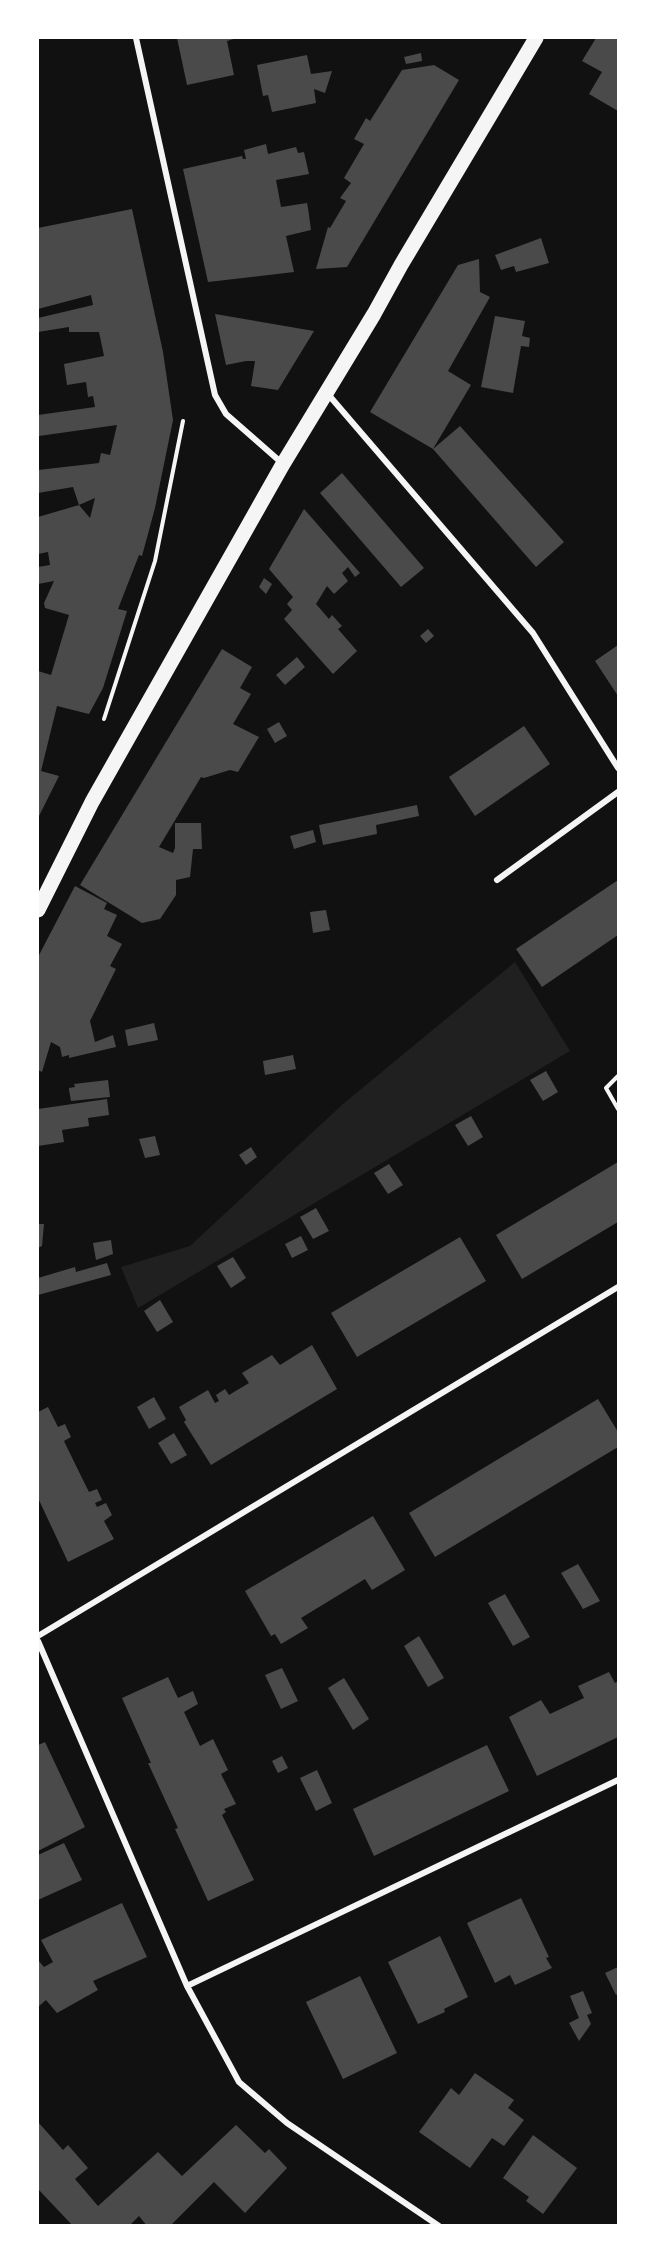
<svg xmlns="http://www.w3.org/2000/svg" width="656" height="2263" font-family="'Crimson Pro',serif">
<rect width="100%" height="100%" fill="#111"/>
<path fill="#202020" d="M515,962L570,1051L138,1308L121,1267L190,1246L343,1104Z"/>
<path fill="#4a4a4a" d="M177,38H237L227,41L234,75L187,85Z
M596,38H615L618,40V111L589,94L602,72L582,61Z
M421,53L422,61L406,64L404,57Z
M307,55L311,74L332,71L325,93L314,89L316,103L272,112L268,95L263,96L257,65Z
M434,65L459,80L347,267L316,269L328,227L330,228L346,201L340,198L351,183L344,178L364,144L354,139L366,118L370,121L402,70Z
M266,144L268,154L296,147L298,153L304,152L309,174L276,180L281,207L307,203L308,208L311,230L286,236L294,272L208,282L183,169L242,156L243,159H246L244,150Z
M132,209L163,352L173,420L155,508L142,556L139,555L118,609L127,611L103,688L89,714L57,706L41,771L59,776L38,818V671L51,675L69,615L45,608L44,603L54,581L38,584V567L50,565L48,552L38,554V517L79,505L90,518L95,498L79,505L73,487L38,493V470L99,463L101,453L110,455L117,425L39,436L38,415L95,407L93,396L88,397L86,382L67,385L64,364L104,356L99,332H69V327L38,332V318L93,305L91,295L38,309V228Z
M541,238L549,263L516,272L514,266L501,270L495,255Z
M479,259L480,292L490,297L448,371L471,385L433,449L370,412L458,265Z
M215,314L314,331L278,390L251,386L255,361H246L226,365Z
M495,316L525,321L522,336L530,338L529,347L521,346L513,393L481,387Z
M460,426L564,542L536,567L433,449Z
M342,473L424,568L401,587L320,493Z
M304,509L360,573L355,577L348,567L342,573L348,581L334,594L327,586L316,604L329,619L332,615L342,626L338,629L357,651L333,674L284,619L292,610L287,604L293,597L269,569Z
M264,578L272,584L266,594L259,587Z
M428,629L434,636L426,643L420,636Z
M618,645V696L595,661Z
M222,649L252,667L240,688L251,694L233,724L259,737L238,772L230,770L204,778L201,777L159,847L173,853L175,848V823H201L202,849H193L190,877L176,880V895L160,919L142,923L80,885Z
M297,657L305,667L285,685L276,675Z
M279,722L287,736L275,743L267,729Z
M524,726L550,764L475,816L449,777Z
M417,805L419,816L376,825L377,834L323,845L319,825Z
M313,830L316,842L294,849L290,836Z
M618,880V935L542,987L516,949Z
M75,886L107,903L104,909L117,915L107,936L122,944L110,966L116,969L90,1021L95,1042L113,1035L116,1047L69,1058V1055L62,1057L60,1047L51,1042L42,1072L38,1070V957Z
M326,910L330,930L313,933L310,912Z
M154,1023L158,1040L128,1046L125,1030Z
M293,1055L296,1069L265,1075L263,1061Z
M546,1071L558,1092L543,1101L530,1080Z
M108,1080L110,1097L71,1101L69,1090V1088L75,1087L74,1084Z
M107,1099L109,1115L88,1118L89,1126L62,1130L64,1142L38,1146V1109Z
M471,1116L483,1137L468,1146L455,1125Z
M155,1136L160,1155L145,1158L139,1139Z
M251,1147L257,1157L246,1165L239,1155Z
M618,1162V1222L522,1279L496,1235Z
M389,1164L403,1185L388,1194L374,1173Z
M316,1208L329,1231L313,1239L300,1217Z
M38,1224H44L42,1246L38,1248Z
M301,1236L308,1250L292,1258L285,1244Z
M460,1237L486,1281L357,1357L331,1313Z
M111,1240L113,1254L96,1260L93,1243Z
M233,1257L246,1278L231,1288L217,1266Z
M107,1263L111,1275L38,1295V1278L75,1267L76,1272Z
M160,1300L173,1322L157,1332L144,1311Z
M312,1345L337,1389L211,1465L184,1422L186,1420L179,1407L208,1390L215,1403L219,1401L216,1395L225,1389L229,1395L249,1383L242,1373L272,1355L280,1365Z
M154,1397L166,1419L149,1429L137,1407Z
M598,1399L618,1432V1447L435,1557L409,1513Z
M48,1407L58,1427L65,1424L71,1437L64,1441L81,1476L89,1492L97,1489L102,1500L95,1503L97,1507L106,1503L112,1515L104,1521L114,1539L68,1562L38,1498V1412Z
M174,1433L187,1455L171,1464L158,1443Z
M373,1516L405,1570L372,1590L365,1579L301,1618L308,1628L281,1644L275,1634L271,1636L245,1591Z
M578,1564L600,1601L583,1609L561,1573Z
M505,1594L530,1637L513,1646L488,1603Z
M419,1636L444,1678L428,1687L404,1646Z
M282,1668L298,1701L281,1709L265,1675Z
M609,1672L615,1683L618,1681V1737L537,1776L509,1717L541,1700L550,1714L584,1698L578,1686Z
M168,1677L178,1698L193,1691L198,1704L184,1712L200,1746L213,1739L228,1770L221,1774L236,1804L224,1809L226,1812L222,1815L254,1880L208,1901L175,1829L178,1828L148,1763H151L122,1698Z
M344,1678L369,1719L353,1730L328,1688Z
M45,1742L85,1827L38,1851V1745Z
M487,1745L509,1791L374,1856L353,1809Z
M282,1756L288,1768L278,1773L272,1761Z
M317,1770L332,1803L316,1811L300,1778Z
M64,1843L82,1880L38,1900V1855Z
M521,1898L549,1957L546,1958L552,1968L515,1985L510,1975L495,1983L467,1923Z
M122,1903L147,1957L93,1981L98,1990L57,2013L46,2000L38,2007V1960L44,1967L53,1962L41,1940Z
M440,1936L468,1997L444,2009L445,2012L418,2024L388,1962Z
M618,1967V1994L616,1995L605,1973Z
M360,1976L397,2053L343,2079L306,2002Z
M583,1991L592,2013L587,2015L591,2024L579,2041L569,2023L579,2018L570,1996Z
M475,2073L514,2100L508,2108L524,2120L504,2146L492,2138L470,2168L419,2132L451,2088L459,2095Z
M38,2122L63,2150L68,2145L88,2168L75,2179L98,2206L158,2152L182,2176L236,2125L265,2153L269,2149L287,2168L245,2213L214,2182L170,2226H147L139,2216L129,2226H73L38,2189Z
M533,2135L577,2168L543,2214L526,2201L529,2197L503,2178Z"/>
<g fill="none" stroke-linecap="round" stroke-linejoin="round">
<path stroke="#f5f5f5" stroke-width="4" d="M104,719L155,561L183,421
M618,1076L606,1088L618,1109"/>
<path stroke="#f5f5f5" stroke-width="6" d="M136,38L215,395L226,414L283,464
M327,393L533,633L618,768
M497,880L618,792
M38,1636L618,1287
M38,1641L187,1986L239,2082L287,2123L439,2226
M187,1986L618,1780"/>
<path stroke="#f5f5f5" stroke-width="15" d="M38,910L92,802L283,464L374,314L401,265L536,38"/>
</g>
<rect width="656" height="2263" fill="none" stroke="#ffffff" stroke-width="78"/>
</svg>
